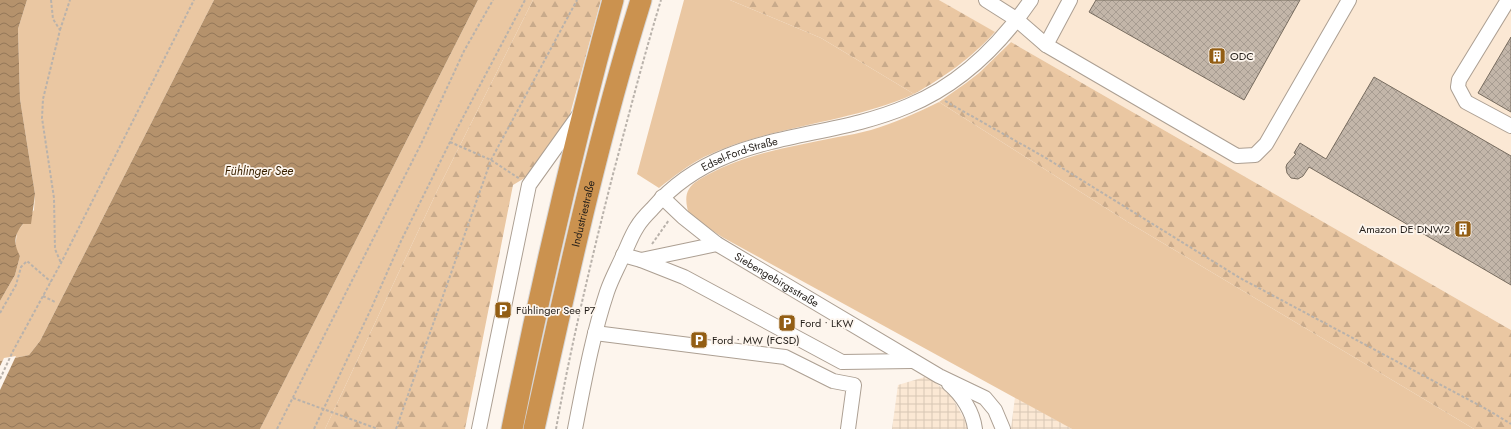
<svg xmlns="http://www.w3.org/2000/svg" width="1511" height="429" font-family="Jost,sans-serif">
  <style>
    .built { fill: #fbe8d4 }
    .industrial { fill: url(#industrial-grid) }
    .green { fill: #eac7a2 }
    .forest { fill: url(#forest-firs) }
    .water { fill: url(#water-waves) }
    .pier { fill: #fdf5ed }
    .building { fill: url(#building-cross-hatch); stroke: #776c5f }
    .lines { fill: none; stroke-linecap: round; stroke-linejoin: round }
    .minor-casing { stroke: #ac9f92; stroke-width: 16 }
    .highway-casing { stroke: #d7d6d6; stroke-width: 23 }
    .path { stroke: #b9b2ab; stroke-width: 2; stroke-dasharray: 3 2; stroke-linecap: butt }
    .minor { stroke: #fff; stroke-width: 14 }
    .highway { stroke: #cb924f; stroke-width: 21 }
    .labels { text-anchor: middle; stroke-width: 3.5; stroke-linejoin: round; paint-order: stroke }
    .poi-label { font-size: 11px; fill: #231e19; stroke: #fdf5ed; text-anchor: start }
    .street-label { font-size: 11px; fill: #231e19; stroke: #fdf5ed }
    .water-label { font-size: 12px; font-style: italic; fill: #3b2303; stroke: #fdf5ed }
  </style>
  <defs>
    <pattern id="industrial-grid" width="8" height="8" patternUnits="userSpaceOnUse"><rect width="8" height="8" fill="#fbe8d4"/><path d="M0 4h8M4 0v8" fill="none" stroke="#d7c7b5"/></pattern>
    <pattern id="forest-firs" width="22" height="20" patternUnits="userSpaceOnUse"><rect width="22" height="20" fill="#eac7a2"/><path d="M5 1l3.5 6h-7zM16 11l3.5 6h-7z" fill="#c8aa8b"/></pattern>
    <pattern id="water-waves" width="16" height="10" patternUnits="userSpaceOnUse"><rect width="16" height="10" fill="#b5926c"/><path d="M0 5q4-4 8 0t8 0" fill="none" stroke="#937758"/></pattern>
    <pattern id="building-cross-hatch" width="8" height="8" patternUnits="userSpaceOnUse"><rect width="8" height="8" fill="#c3b6a9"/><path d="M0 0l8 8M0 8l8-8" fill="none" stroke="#a79c91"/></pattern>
  </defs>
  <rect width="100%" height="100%" fill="#fdf5ed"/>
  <!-- built -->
  <path class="built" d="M939,0H1511V330L1011,42Z"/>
  <!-- industrial -->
  <path class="industrial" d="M928,376L952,397L968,426L967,429H892L898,385Z
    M1015,397L1072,429H1011Z"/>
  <!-- green -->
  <path class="green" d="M27,0H214L40,341L29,355L0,361V301L15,275L20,256L15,248L17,232L34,210L35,194L20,99L18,29Z
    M478,0H533L438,189L325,429H260Z
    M684,0H730L821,38L914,94C847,124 771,125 704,157C688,165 673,177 659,188L637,174Z
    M939,102L1131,224L1474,429H1072L722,237L689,215C687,207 684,197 689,189C693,182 702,178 709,174C748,153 794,146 838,137C849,135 860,133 871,130C894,123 917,113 939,102Z"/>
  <!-- forest -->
  <path class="forest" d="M533,0H601L569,118L528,176L513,185L465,429H325L438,189Z
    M730,0H939L995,32C970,59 946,76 914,94L821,38Z
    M1011,42L1511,330V429H1474L1131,224L939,102L966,83L979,73Z"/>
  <!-- water -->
  <path class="water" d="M0,0H27L18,29L20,99L35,194L31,224H23C14,235 13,243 20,256L15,275L0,301Z
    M214,0H478L260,429H0V361L29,355L40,341Z"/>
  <!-- pier -->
  <path class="pier" d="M16,356L0,390V366L4,358Z"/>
  <!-- building -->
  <path class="building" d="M1096,0H1300L1244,100L1089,12Z
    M1511,37V112L1478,93Z
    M1374,77L1511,156V285L1309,167L1303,176L1298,179L1291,178L1287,173L1286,167L1287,164L1296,154L1294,153L1300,143L1326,159Z"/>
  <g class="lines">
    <defs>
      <g id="minor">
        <path d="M986,0L1016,19L1046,45L1237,156L1255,155L1266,144L1349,0"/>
        <path d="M1508,0L1459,80L1458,87L1466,102L1511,126"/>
        <path d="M1046,45L1070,0"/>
        <path id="s1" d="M662,197L683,217L717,244L939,376L985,398L995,410L1003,429"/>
        <path d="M623,255L641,260L684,277L842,362L912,361"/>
        <path d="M641,260L717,244"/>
        <path d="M595,333L785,357L833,381L854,385L848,429"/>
        <path d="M949,384C962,395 973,412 975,429"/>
        <path d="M479,429L529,185L579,115"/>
        <path id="s2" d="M575,429C584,383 592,337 607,292C611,280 617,269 622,258C627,248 631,236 637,227C641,220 647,214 652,209C722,128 820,144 908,106C959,85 1000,45 1031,0"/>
      </g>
      <g id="highway">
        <path d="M512,429C541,285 574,142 613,0"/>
        <path id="s3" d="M534,429C566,285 597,141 641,0"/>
      </g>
    </defs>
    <!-- minor casing -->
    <use href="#minor" class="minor-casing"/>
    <!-- highway casing -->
    <use href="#highway" class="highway-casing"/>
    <!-- path -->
    <path class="path" d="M51,0L53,19L60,30L43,99L42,118L54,198L55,249L61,263
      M60,30L70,0
      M945,101L1046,158L1240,278L1488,410L1511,424
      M450,142L491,160L520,179
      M652,244L669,220
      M43,296L55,302
      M0,313L16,285L21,267L27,261L51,282
      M0,379L13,351L61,263L194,0
      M293,398L378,429
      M277,429L421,144L464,51L493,0
      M314,429L371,309L401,241L450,142L525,0
      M396,429L491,160L577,0
      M556,429C571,345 591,261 612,178C628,118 643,59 661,0"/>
    <!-- minor -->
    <use href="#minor" class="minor"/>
    <!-- highway -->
    <use href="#highway" class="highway"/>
  </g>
  <!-- icons -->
  <defs>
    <symbol id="building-square" viewBox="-11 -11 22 22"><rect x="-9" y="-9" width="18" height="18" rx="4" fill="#935e14" stroke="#fdf5ed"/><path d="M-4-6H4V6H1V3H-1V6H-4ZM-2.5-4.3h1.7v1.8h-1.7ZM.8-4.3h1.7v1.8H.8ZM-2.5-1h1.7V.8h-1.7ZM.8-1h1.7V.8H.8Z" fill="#fff"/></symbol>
    <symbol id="parking-square" viewBox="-11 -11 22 22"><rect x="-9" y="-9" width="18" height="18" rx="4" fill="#935e14" stroke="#fdf5ed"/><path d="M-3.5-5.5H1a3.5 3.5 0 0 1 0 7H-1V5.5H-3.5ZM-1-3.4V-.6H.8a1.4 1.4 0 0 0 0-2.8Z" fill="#fff"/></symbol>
  </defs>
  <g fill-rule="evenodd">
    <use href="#building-square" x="1207" y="46" width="20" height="20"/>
    <use href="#building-square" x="1453" y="219" width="20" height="20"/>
    <use href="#parking-square" x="493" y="300" width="20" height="20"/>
    <use href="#parking-square" x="777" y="313" width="20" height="20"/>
    <use href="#parking-square" x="689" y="330" width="20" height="20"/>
  </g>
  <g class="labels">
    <!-- poi labels -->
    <g class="poi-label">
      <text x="1230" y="60">ODC</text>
      <text x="1450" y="233" text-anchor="end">Amazon DE DNW2</text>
      <text x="516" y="314">Fühlinger See P7</text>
      <text x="800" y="327">Ford • LKW</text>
      <text x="712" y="344">Ford • MW (FCSD)</text>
    </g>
    <!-- street labels -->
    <g class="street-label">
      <text dy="4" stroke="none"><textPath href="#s2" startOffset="341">Edsel-Ford-Straße</textPath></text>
      <text dy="4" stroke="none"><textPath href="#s3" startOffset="221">Industriestraße</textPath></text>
      <text dy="4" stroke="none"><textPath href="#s1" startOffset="142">Siebengebirgsstraße</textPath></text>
    </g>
    <!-- water labels -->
    <g class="water-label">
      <text x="259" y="175">Fühlinger See</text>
    </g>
  </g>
</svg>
